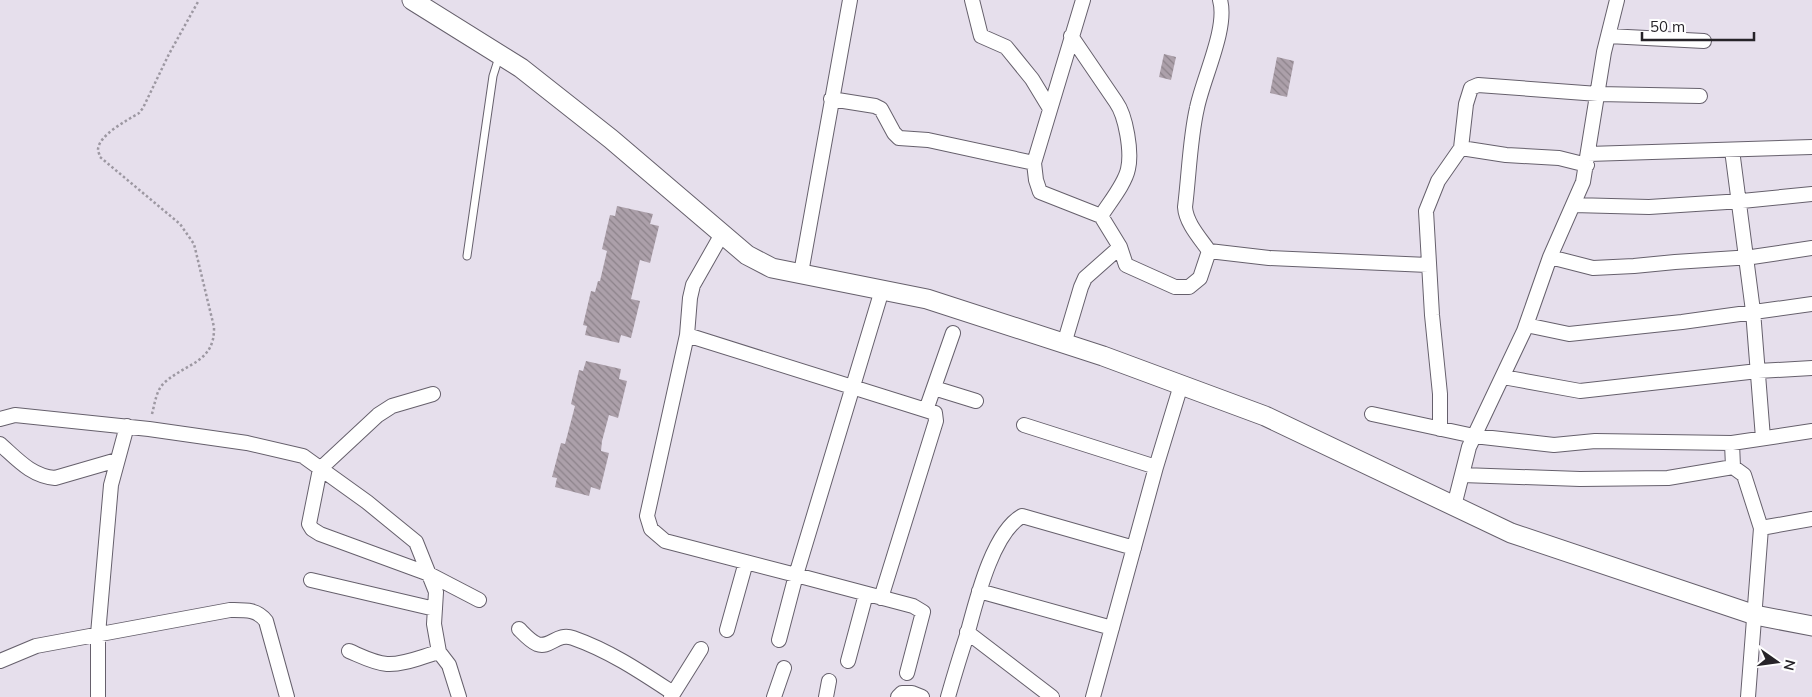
<svg xmlns="http://www.w3.org/2000/svg" width="1812" height="697" font-family="Mulish,sans-serif">
  <style>
    .building { fill: url(#building-back-hatch) }
    .lines { fill: none; stroke-linecap: round; stroke-linejoin: round }
    .lane-casing { stroke: #66606c; stroke-width: 9 }
    .street-casing { stroke: #66606c; stroke-width: 16 }
    .secondary-casing { stroke: #66606c; stroke-width: 21 }
    .path { stroke: #9d98a2; stroke-width: 2.5; stroke-dasharray: 2.5 2.5; stroke-linecap: butt }
    .lane { stroke: #fff; stroke-width: 7 }
    .street { stroke: #fff; stroke-width: 14 }
    .secondary { stroke: #fff; stroke-width: 19 }
  </style>
  <defs>
    <pattern id="building-back-hatch" width="6" height="6" patternUnits="userSpaceOnUse" patternTransform="scale(1.25)"><rect width="6" height="6" fill="#aca0aa"/><path d="M-1 5l2 2M0 0l6 6M5-1l2 2" fill="none" stroke="#8c828a"/></pattern>
  </defs>
  <rect width="100%" height="100%" fill="#e6dfec"/>
  <!-- building -->
  <path class="building" d="M1164,54L1176,57L1171,80L1159,77Z
    M1277,57L1294,61L1287,97L1270,93Z
    M617,206L653,214L650,224L659,226L650,263L640,260L631,299L640,301L631,338L621,335L619,343L585,335L587,326L583,325L591,291L595,292L598,281H600L607,251L602,249L610,215L615,216Z
    M586,361L621,369L619,379L627,381L618,418L609,415L602,441L601,451L609,453L600,490L591,487L589,496L555,487L557,478L552,477L561,443L565,444L575,406L571,404L579,370L583,371Z"/>
  <g class="lines">
    <defs>
      <path id="lane" d="M467,256L493,76L499,57"/>
      <path id="street" d="M972,0L981,36L1006,47L1032,79L1049,107
        M1083,0L1034,163L1036,180L1040,192L1101,216L1120,247L1126,265L1175,287H1189L1200,278L1209,251L1269,258L1428,265
        M1071,36L1116,102C1126,116 1132,152 1128,169C1125,184 1109,203 1101,216
        M1608,36L1704,41
        M831,99L875,106L881,109L894,133L899,138L928,140L1034,163
        M1461,148L1506,155L1559,158L1587,165
        M1732,150L1753,311L1763,438
        M1588,154L1812,147
        M1573,205L1649,207L1742,201L1812,194
        M1209,251C1200,238 1186,223 1185,207C1189,175 1190,138 1197,108C1203,78 1228,28 1220,0
        M1550,257L1593,268L1634,266L1675,262L1752,257L1812,248
        M801,273L850,0
        M882,290L796,575L913,606L923,612L907,673
        M1526,325L1569,334L1682,322L1812,304
        M687,335L690,298L693,285L722,234
        M1064,344L1081,287L1085,278L1120,247
        M1503,377L1580,391L1758,371L1812,368
        M934,388L976,401
        M433,394L392,406L378,415L320,469L309,524L312,529L320,534L429,574L479,600
        M926,410L953,333
        M1372,414L1474,436L1554,445L1595,441L1732,443L1812,431
        M0,419L15,415L149,429L247,443L303,456L367,502L416,542L436,592L434,624L439,652L449,665L459,697
        M1024,425L1156,467
        M1440,429V394L1432,315L1426,211L1438,181L1461,148L1466,104L1471,88L1478,85L1598,94L1700,96
        M0,444C17,459 31,476 55,478L117,460
        M1733,467L1744,475L1761,528
        M1462,475L1580,479L1668,478L1733,467L1732,443
        M1454,506L1469,447L1524,331L1550,257L1583,182L1604,52L1617,0
        M311,580L435,609
        M979,591L1112,628
        M519,629C524,634 530,641 537,644C550,649 557,632 573,638C610,651 641,672 673,693
        M727,630L746,562
        M967,632L1052,697
        M779,640L796,575L665,541L651,529L647,516L687,335L935,413L936,421L881,598
        M349,651C361,656 374,663 387,664C404,665 423,656 439,652
        M0,661L36,646L230,610C245,610 257,609 266,621L287,697
        M848,661L866,594
        M98,697V634L111,485L127,426
        M671,697L701,649
        M774,697L784,668
        M826,697L829,681
        M898,697L902,693H912L922,697
        M948,697C954,676 960,656 967,635C976,602 992,533 1022,516L1134,548
        M1093,697L1156,467L1181,385
        M1748,697L1761,528L1812,519"/>
      <path id="secondary" d="M412,0L521,68L611,139L747,255L772,268L927,299L1103,356L1265,416L1511,533L1755,615L1812,626"/>
    </defs>
    <!-- lane casing -->
    <use href="#lane" class="lane-casing"/>
    <!-- street casing -->
    <use href="#street" class="street-casing"/>
    <!-- secondary casing -->
    <use href="#secondary" class="secondary-casing"/>
    <!-- path -->
    <path class="path" d="M152,414C155,403 156,390 165,382C187,363 215,362 214,327L194,244L180,224L100,157C100,155 98,152 98,150C98,135 128,120 139,113L143,108L169,54L199,0"/>
    <!-- lane -->
    <use href="#lane" class="lane"/>
    <!-- street -->
    <use href="#street" class="street"/>
    <!-- secondary -->
    <use href="#secondary" class="secondary"/>
  </g>
  <!-- north arrow -->
  <g transform="translate(1777 662) rotate(104)" stroke="#ffffff" stroke-width="4" paint-order="stroke">
  <path d="M0-4L9 19L0 12L-9 19Z" fill="#262328"/>
  <text y="-8" font-size="14" font-weight="bold" text-anchor="middle" fill="#262328">N</text>
  </g>
  <!-- scale -->
  <path d="M1642 32v8h112v-8" fill="none" stroke="#262328" stroke-width="2.5"/>
  <text x="1650" y="32" font-size="15" fill="#262328" stroke="#ffffff" stroke-width="4" paint-order="stroke">50 m</text>
</svg>
